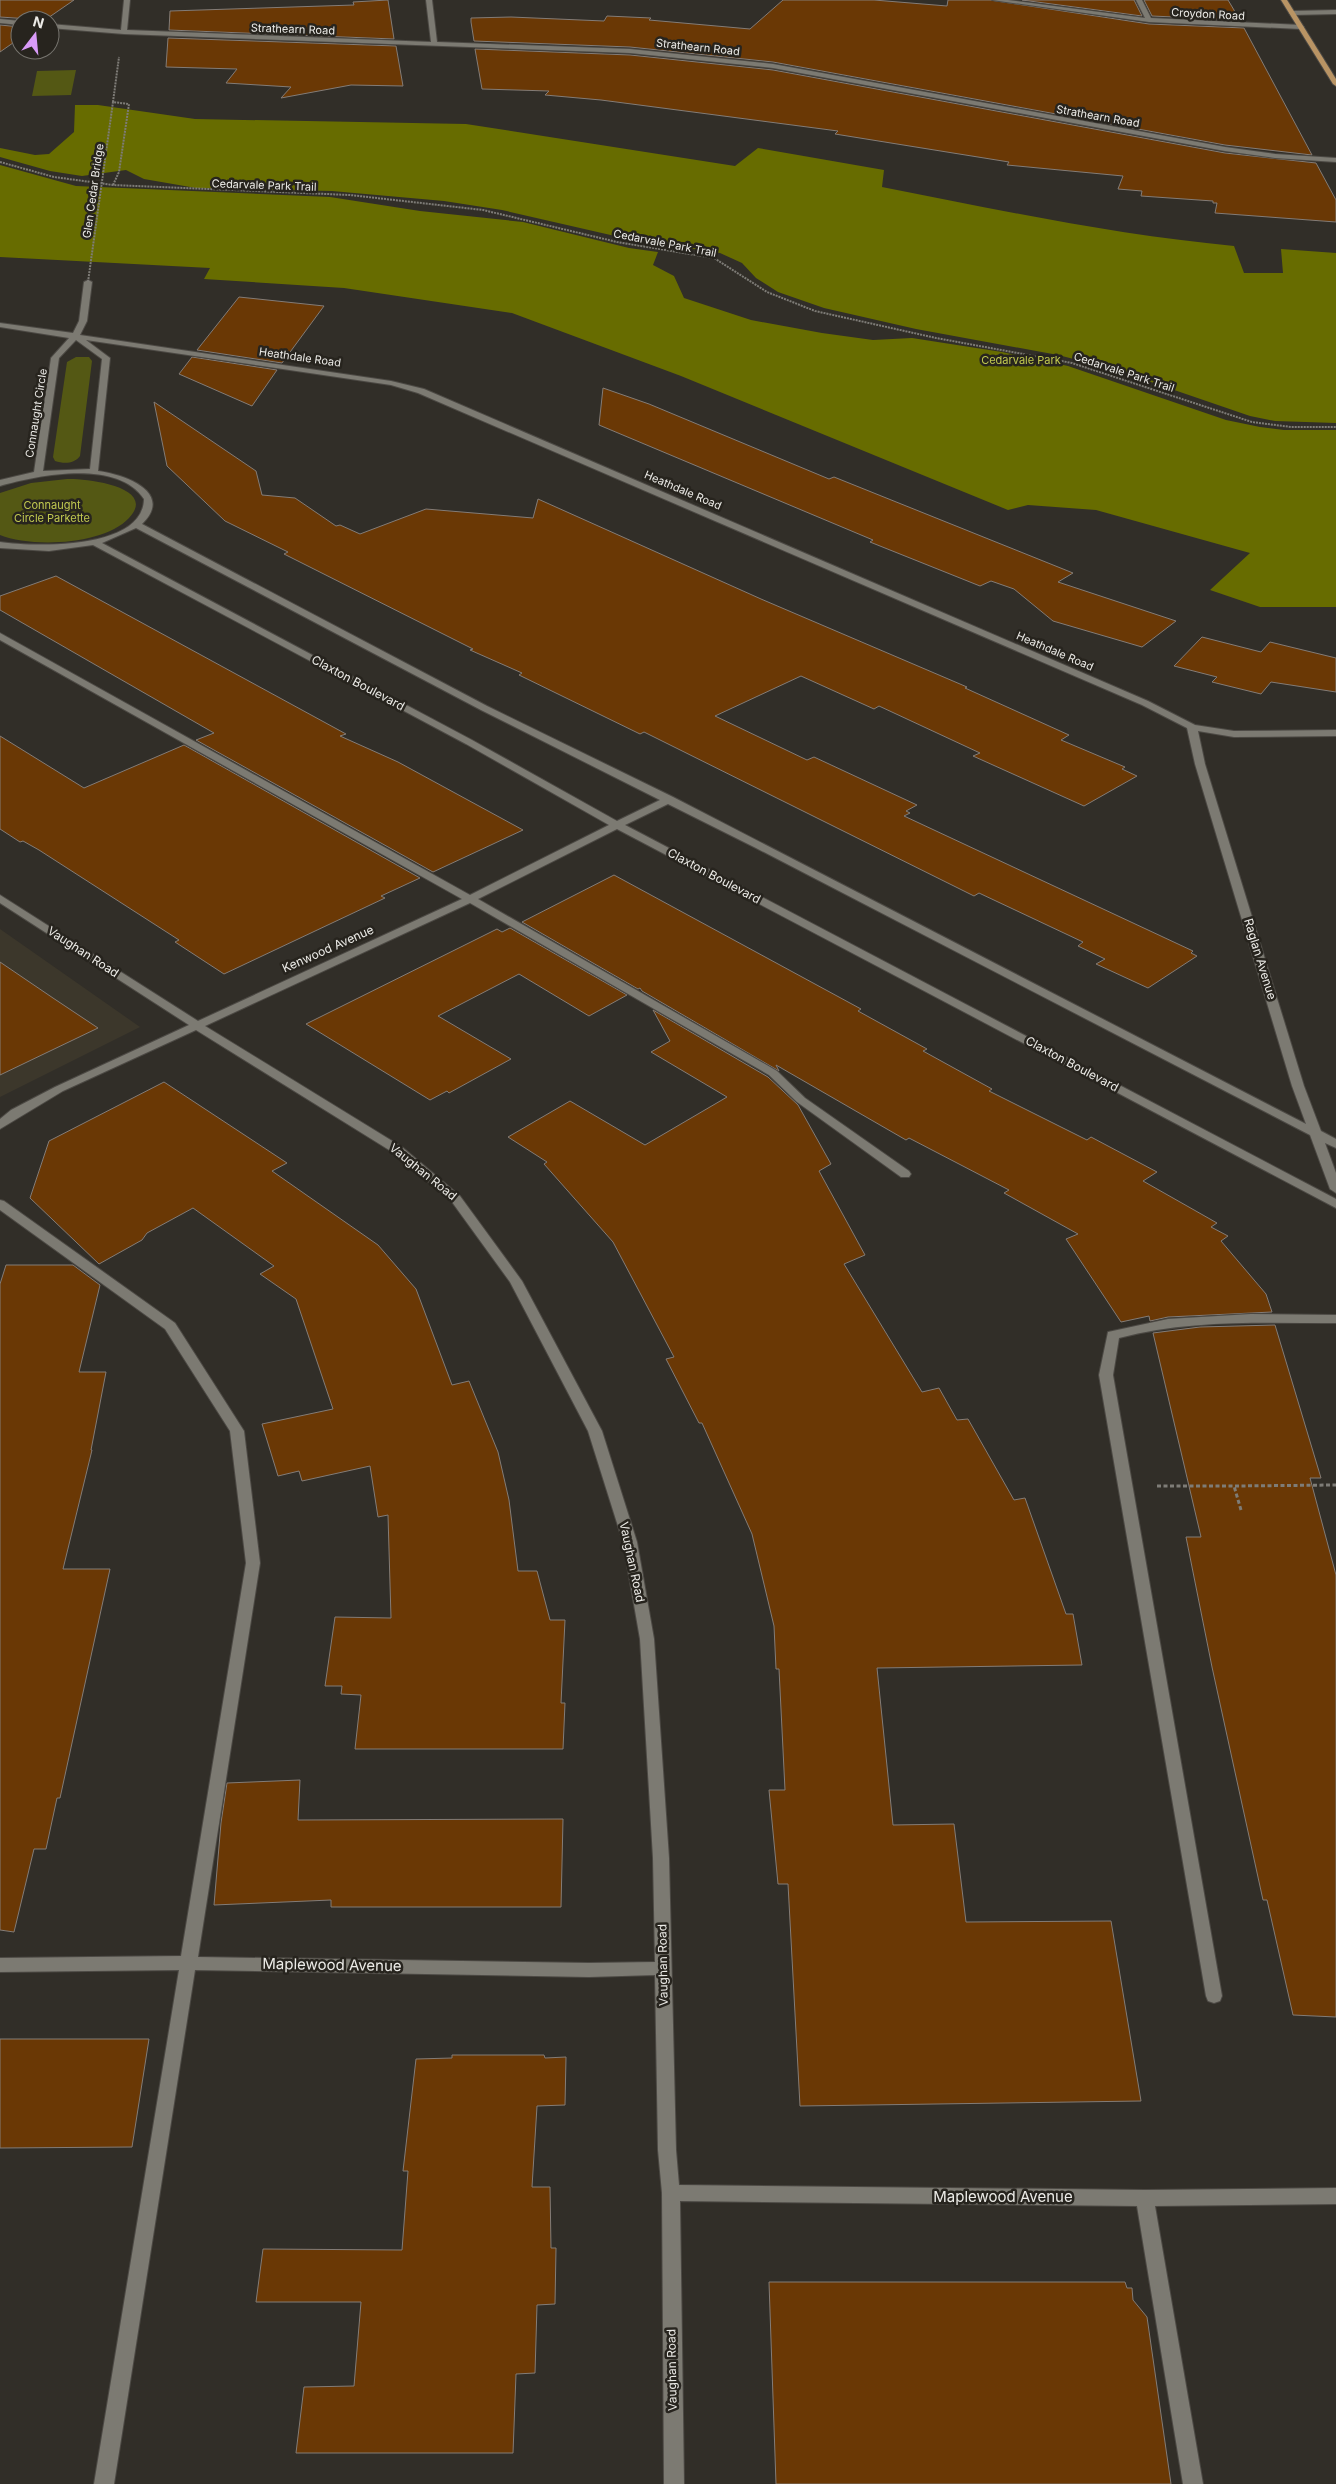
<svg xmlns="http://www.w3.org/2000/svg" width="1336" height="2484" font-family="Inter,sans-serif">
  <style>
    .built { fill: #3c372b }
    .green { fill: #545814 }
    .forest { fill: #676c00 }
    .building { fill: #6a3805; stroke: #837c77 }
    .lines { fill: none; stroke-linecap: round; stroke-linejoin: round }
    .minor-casing { stroke: #4c4944; stroke-width: 2 }
    .major-casing { stroke: #4c4944; stroke-width: 2 }
    .path-far1 { stroke: #7e7c77; stroke-width: 2; stroke-dasharray: 2 1; stroke-linecap: butt }
    .path { stroke: #7e7c77; stroke-width: 3; stroke-dasharray: 4 2.5; stroke-linecap: butt }
    .minor { fill: #7c7a72; fill-rule: evenodd }
    .major { fill: #b99464; fill-rule: evenodd }
    .path-bridge { stroke: #7e7c77; stroke-width: 2; stroke-dasharray: 2 1; stroke-linecap: butt }
    .labels { text-anchor: middle; stroke-width: 5; stroke-linejoin: round; paint-order: stroke }
    .far-street-label { font-size: 11px; fill: #ecebe7; stroke: #27241e }
    .far-park-label { font-size: 11px; fill: #c1c950; stroke: #27241e }
    .street-label { font-size: 12px; fill: #ecebe7; stroke: #27241e }
    .near-street-label { font-size: 15px; fill: #ecebe7; stroke: #27241e }
  </style>
  <rect width="100%" height="100%" fill="#312e28"/>
  <!-- built -->
  <path class="built" d="M0,929L140,1027L0,1097Z"/>
  <!-- green -->
  <path class="green" d="M76,70L71,95L32,96L37,71Z
    M76,357H89L92,361L80,456C74,464 64,464 55,461L53,457L67,362Z
    M67,479C83,478 159,486 129,518C104,545 32,548 0,535V493L31,483Z"/>
  <!-- forest -->
  <path class="forest" d="M75,105H98L195,119L466,124L735,166L758,148L884,170L882,187C999,210 1115,235 1234,246L1244,273H1283L1281,249L1336,253V423L1275,421L1250,416L1113,369L1058,355L916,329L824,308L778,292L756,278L742,263L720,253L628,239L502,210L444,201L332,191L196,188L144,179L126,170L82,176L50,171L0,157V148L35,155L49,154L74,132Z
    M0,165L76,186L330,197L420,211L523,222L629,248L658,252L653,265L674,276L684,298L751,320L822,333L873,340L912,338L1002,352L1068,366L1226,420L1260,427L1284,430H1336V607H1260L1210,590L1250,553L1096,510L1028,505L1008,510L681,376L512,313L344,288L204,279L210,268L0,257Z"/>
  <!-- building -->
  <path class="building" d="M0,0H74L45,20L0,17Z
    M388,0L394,39L169,30L170,11L354,5L353,2Z
    M783,0H874L947,6L948,0H990L1149,24L1244,28L1312,155L1225,145L773,62L630,47L474,41L471,22V18L511,17L604,21L607,16L651,18L649,20L750,29Z
    M1022,0H1134L1142,16Z
    M1144,0H1228L1240,20L1152,16Z
    M0,25L20,27V38L0,52Z
    M168,38L396,46L403,86L351,85L281,98L291,87L226,83L237,69L166,67Z
    M475,49L630,55L773,70L1225,153L1316,163L1336,200V222L1215,213L1217,203H1213V201L1141,196L1142,191L1118,189L1123,176L1007,165L1009,162L835,134L838,131L601,100L545,95L549,91L482,89Z
    M239,297L324,306L282,363L197,350Z
    M192,357L277,370L252,406L179,374Z
    M603,388L649,404L829,479L834,477L1073,573L1058,582L1176,621L1142,647L1053,621L1014,589L991,581L980,586L870,542L873,540L599,425Z
    M154,402L256,471L262,495L295,498L336,526L340,525L360,534L426,509L533,518L538,499L761,599L967,687L965,688L1069,735L1061,740L1125,767L1122,769L1137,776L1084,806L973,756L980,753L879,706L874,709L801,676L715,716L807,760L814,757L917,805L906,811L910,813L904,816L1193,951L1191,953L1197,956L1148,988L1096,964L1105,959L1078,946L1083,942L979,893L974,896L644,732L640,734L519,675L522,673L470,650L473,649L284,554L288,552L225,521L167,466Z
    M56,576L346,734L340,736L398,762L523,830L433,872L196,740L214,733L0,610V596Z
    M1202,637L1261,652L1270,642L1336,658V692L1271,682L1261,694L1212,682L1217,677L1174,666Z
    M0,736L84,788L184,745L420,878L381,896L385,898L224,974L175,942L179,940L39,850L23,841L20,842L0,829Z
    M614,875L861,1009L858,1011L927,1049L923,1051L992,1089L989,1091L1087,1140L1091,1137L1157,1172L1143,1181L1217,1223L1211,1227L1228,1236L1221,1241L1266,1294L1272,1312L1168,1317L1150,1321L1149,1316L1121,1322L1066,1239L1078,1234L1004,1193L1009,1190L909,1138L906,1140L776,1065L779,1071L642,991L640,988L638,989L522,922Z
    M510,928L627,995L589,1016L519,974L438,1016L511,1059L449,1093L447,1091L430,1100L306,1024L497,929L502,932Z
    M0,962L53,998L98,1028L0,1075Z
    M653,1010L768,1077L798,1105L831,1164L819,1171L865,1255L844,1264L922,1392L939,1388L957,1420L968,1419L1014,1500L1025,1498L1066,1614H1073L1082,1665L877,1668L893,1825L954,1824L966,1922L1111,1921L1141,2101L800,2106L788,1884H778L769,1790H785L779,1669H776L774,1626L752,1534L702,1423H699L666,1359L674,1357L613,1242L544,1164L547,1162L508,1137L570,1101L645,1145L727,1097L651,1052L670,1041Z
    M164,1082L287,1163L272,1171L378,1245L416,1289L452,1385L469,1381L498,1452L509,1500L518,1571H537L550,1620H565L561,1703H565L563,1749H355L361,1695L341,1694L342,1686H325L335,1617L391,1618L388,1515L378,1517L370,1466L302,1481L299,1471L278,1476L262,1424L333,1409L296,1299L260,1274L274,1266L193,1208L147,1233L142,1240L99,1264L30,1198L49,1141Z
    M6,1265H73L100,1285L79,1372H106L91,1450H92L63,1569H110L60,1798H57L46,1849H34L14,1932L0,1930V1284Z
    M1275,1325L1321,1478H1310L1336,1575V2017L1293,2015L1267,1900H1263L1212,1667L1186,1537H1201L1153,1333L1200,1327Z
    M300,1780L298,1820L563,1819L561,1907H331V1900L214,1905L221,1823L227,1783Z
    M0,2039H149L132,2147L0,2148Z
    M452,2055H544L545,2058L566,2057L565,2105L537,2106L532,2187H550L551,2248H556L555,2304L537,2305L535,2373L516,2374L513,2453H296L304,2387L354,2386L361,2302H256L263,2249L402,2250L408,2171H403L416,2059L452,2058Z
    M769,2282H1125L1127,2288H1132L1133,2300L1147,2317L1171,2484H776Z"/>
  <g class="lines">
    <defs>
      <path id="minor" d="M124,0H130L127,30L431,42L426,0H432L437,42L630,49L773,64L1225,147L1275,154L1336,158V162L1275,158L1225,151L773,68L630,53L124,34L50,28V24L121,30Z
        M992,0H1008L1145,18L1136,0H1142L1151,18L1301,25L1304,27L1301,29L1149,22Z
        M1336,10V14L1292,15L1289,13L1292,11Z
        M0,19L20,21V25L0,23Z
        M88,280L92,282L87,321L80,335L391,381L424,389L1148,701L1195,725L1234,731L1336,730V736L1234,737L1198,731L1205,764L1304,1086L1321,1131L1336,1139V1148L1325,1143L1336,1173V1193L1330,1189L1310,1135L756,848L668,804L625,825L1336,1199V1208L617,829L478,899L777,1071L805,1098L909,1171L911,1174L909,1177H901L797,1102L769,1075L470,903L205,1026L402,1147L460,1196L522,1281L602,1431L637,1542L654,1639L669,1858L676,2150L679,2185L1145,2190L1336,2188V2204L1155,2206L1203,2484H1183L1137,2206L680,2201L684,2484H664L662,2193L658,2150L655,1975L589,1977L195,1970L114,2484H94L179,1970L0,1972V1958L181,1956L246,1563L230,1431L165,1329L0,1210V1200L4,1201L175,1323L244,1431L260,1563L198,1957L589,1963L655,1962L653,1858L640,1639L623,1542L588,1431L510,1282L452,1202L394,1153L196,1030L63,1091L0,1129V1119L11,1110L55,1087L189,1025L0,903V895L198,1021L462,899L0,640V633L470,895L609,825L466,744L93,545L49,551L0,548V542C35,547 143,550 144,499C117,459 39,475 0,486V480L34,472L51,358L69,338L0,327V323L73,333L79,321L84,282ZM76,340L102,359L90,469L43,471L59,358ZM86,340L391,385L418,393L1142,705L1187,728L1195,764L1292,1086L1306,1124L673,797L487,706L142,524C175,492 123,474 98,471L110,358ZM136,528L481,710L660,800L617,821L472,740L102,543Z
        M1251,1314L1336,1315V1323C1263,1323 1190,1319 1119,1338L1113,1375L1222,1996L1220,2001L1214,2003L1208,2001L1206,1996L1099,1375L1108,1332L1168,1319Z"/>
      <path id="major" d="M1281,0H1287L1336,79V86L1333,84Z"/>
    </defs>
    <!-- minor casing -->
    <use href="#minor" class="minor-casing"/>
    <!-- major casing -->
    <use href="#major" class="major-casing"/>
    <!-- path-far1 -->
    <path class="path-far1" d="M0,162L54,177L113,185L350,195L483,210L617,242L714,258L767,292L815,311L936,338L1072,363L1252,422L1291,427H1336
      M113,185L119,172L129,104L113,102L119,57"/>
    <!-- path -->
    <path class="path" d="M1157,1486H1234
      M1241,1510L1234,1486L1336,1485"/>
    <!-- minor -->
    <use href="#minor" class="minor"/>
    <!-- major -->
    <use href="#major" class="major"/>
    <!-- path-bridge -->
    <path class="path-bridge" d="M88,282L113,102"/>
  </g>
  <g class="labels">
    <!-- far-street labels -->
    <g class="far-street-label">
      <text transform="translate(1208 14) rotate(3)" y="4">Croydon Road</text>
      <text transform="translate(293 29) rotate(2)" y="4">Strathearn Road</text>
      <text transform="translate(698 47) rotate(6)" y="4">Strathearn Road</text>
      <text transform="translate(1098 116) rotate(10)" y="4">Strathearn Road</text>
      <text transform="translate(264 185) rotate(2)" y="4">Cedarvale Park Trail</text>
      <text transform="translate(93 191) rotate(-82)" y="4">Glen Cedar Bridge</text>
      <text transform="translate(665 243) rotate(11)" y="4">Cedarvale Park Trail</text>
      <text transform="translate(300 357) rotate(8)" y="4">Heathdale Road</text>
      <text transform="translate(1124 372) rotate(18)" y="4">Cedarvale Park Trail</text>
      <text transform="translate(36 413) rotate(-81)" y="4">Connaught Circle</text>
      <text transform="translate(683 490) rotate(23)" y="4">Heathdale Road</text>
      <text transform="translate(1055 651) rotate(23)" y="4">Heathdale Road</text>
    </g>
    <!-- far-park labels -->
    <g class="far-park-label">
      <text x="1021" y="364">Cedarvale Park</text>
      <text x="52" y="509">Connaught<tspan x="52" dy="13">Circle Parkette</tspan></text>
    </g>
    <!-- street labels -->
    <g class="street-label">
      <text transform="translate(358 683) rotate(28)" y="4">Claxton Boulevard</text>
      <text transform="translate(714 876) rotate(28)" y="4">Claxton Boulevard</text>
      <text transform="translate(328 949) rotate(-24)" y="4">Kenwood Avenue</text>
      <text transform="translate(83 952) rotate(33)" y="4">Vaughan Road</text>
      <text transform="translate(1260 959) rotate(73)" y="4">Raglan Avenue</text>
      <text transform="translate(1072 1064) rotate(28)" y="4">Claxton Boulevard</text>
      <text transform="translate(423 1172) rotate(39)" y="4">Vaughan Road</text>
      <text transform="translate(632 1562) rotate(78)" y="4">Vaughan Road</text>
      <text transform="translate(663 1965) rotate(-91)" y="4">Vaughan Road</text>
      <text transform="translate(672 2370) rotate(-91)" y="4">Vaughan Road</text>
    </g>
    <!-- near-street labels -->
    <g class="near-street-label">
      <text transform="translate(332 1965) rotate(1)" y="5">Maplewood Avenue</text>
      <text x="1003" y="2202">Maplewood Avenue</text>
    </g>
  </g>
  <!-- north arrow -->
  <g transform="translate(35 35) rotate(16)"><circle r="24" fill="#27241e" stroke="#76746e"/>
  <path d="M0-4L9 19L0 12L-9 19Z" fill="#d89af8"/>
  <text y="-8" font-size="14" font-weight="bold" text-anchor="middle" fill="#ecebe7">N</text>
  </g>
</svg>
